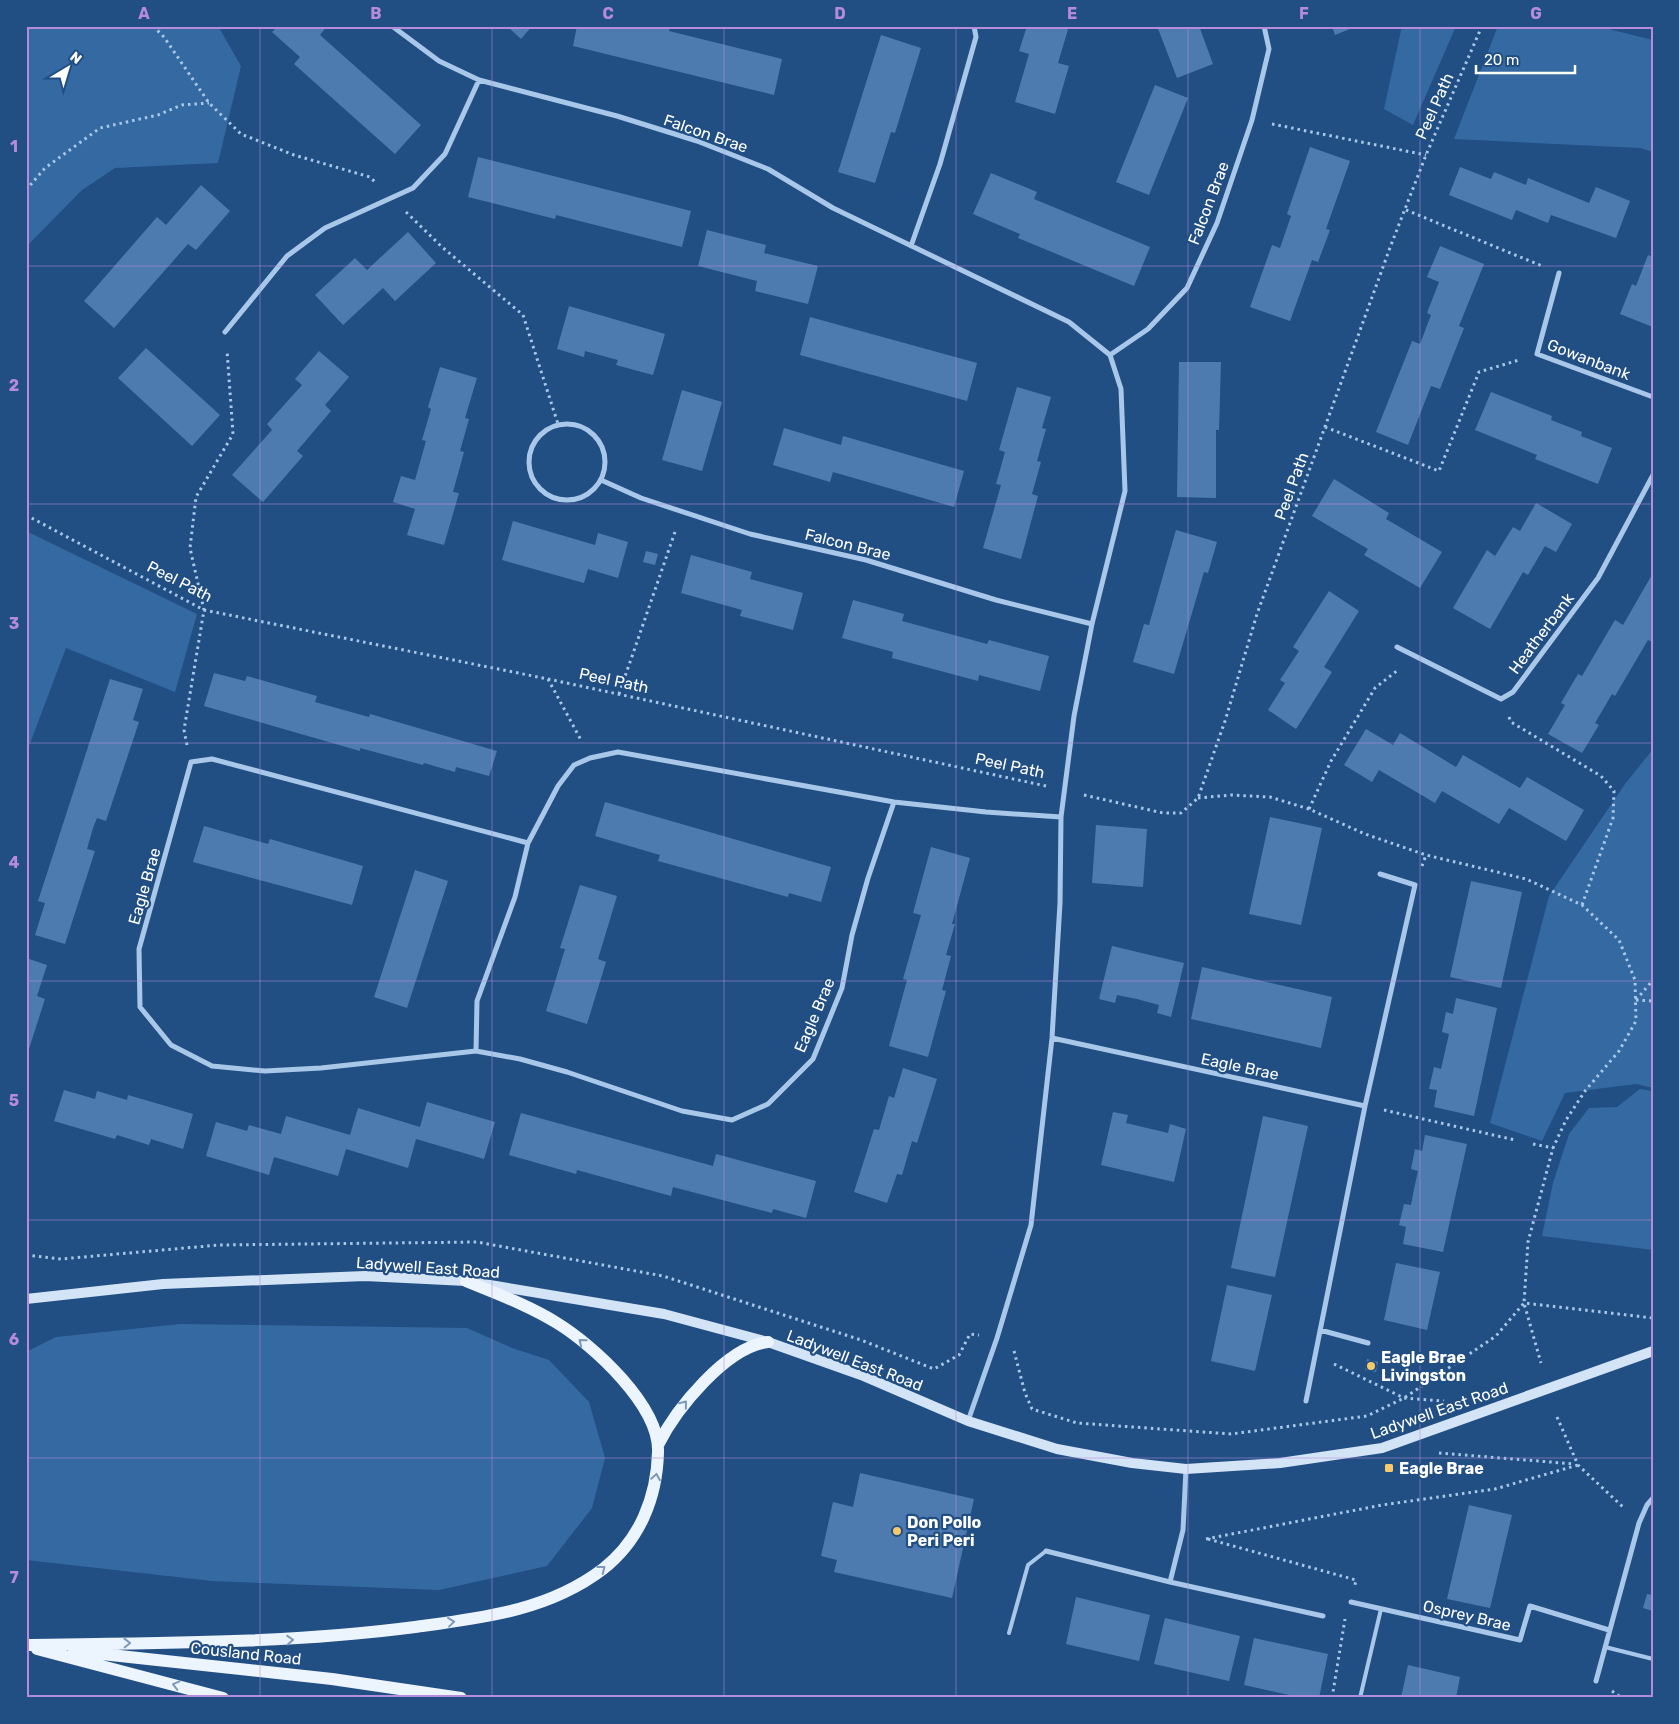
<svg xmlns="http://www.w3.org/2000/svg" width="1679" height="1724" font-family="Rubik,sans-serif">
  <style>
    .green { fill: #3569a1 }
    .building { fill: #4e7baf }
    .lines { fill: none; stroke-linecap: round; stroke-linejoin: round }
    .path { stroke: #a9c8e9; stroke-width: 3; stroke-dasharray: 2.5 4; stroke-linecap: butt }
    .lane { stroke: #a9c8e9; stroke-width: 4 }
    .street { stroke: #a9c8e9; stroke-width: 5 }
    .secondary { stroke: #d4e4f7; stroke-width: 10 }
    .primary { stroke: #ecf4fe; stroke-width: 12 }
    .oneway { stroke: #7c99bb }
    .grid { fill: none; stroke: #b68bdc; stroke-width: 1; stroke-opacity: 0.55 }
    .poi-dot { fill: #f6ca6a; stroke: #214f84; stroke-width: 2 }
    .labels { text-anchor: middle; stroke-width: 4.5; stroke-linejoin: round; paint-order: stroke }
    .street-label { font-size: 16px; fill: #fff; stroke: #214f84 }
    .poi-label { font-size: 16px; font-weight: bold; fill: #fff; stroke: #214f84; text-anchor: start }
    .neatline { fill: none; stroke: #b68bdc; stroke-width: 2 }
    .grid-label { font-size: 16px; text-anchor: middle; font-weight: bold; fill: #b68bdc }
  </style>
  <rect width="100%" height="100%" fill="#214f84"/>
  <!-- green -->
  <path class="green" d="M26,26H218L241,66L218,163L115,168L82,190L26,247Z
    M1402,26H1456L1413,125L1384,109Z
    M1498,26H1596L1653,40V152L1640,148L1454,139Z
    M26,531L197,614L175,692L66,648L26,754Z
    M1653,749V1088L1636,1084L1565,1093L1542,1141L1490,1123L1549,896L1625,784Z
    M1640,1089L1653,1091V1250L1542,1236L1553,1183L1569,1134L1589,1108L1617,1107Z
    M180,1324L467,1328L512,1348L549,1360L589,1402L605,1458L592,1508L547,1566L439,1590L212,1581L26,1560V1352L56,1337Z"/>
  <!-- building -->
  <path class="building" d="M278,26H327L320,35L421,125L395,154L294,64L300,57L272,32Z
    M507,26H532L521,39Z
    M577,26H667L670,27L669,31L782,59L774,95L573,46Z
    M1027,26H1069L1058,63L1069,66L1055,114L1015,102L1029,54L1019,51Z
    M1157,26H1199L1213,64L1177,78Z
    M1332,26H1357L1335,35Z
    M881,35L921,48L895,133L891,132L875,183L838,172Z
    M1155,85L1188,98L1149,195L1116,182Z
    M1310,147L1350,161L1326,229L1330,230L1318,262L1312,260L1290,321L1250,307L1272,245L1280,248L1291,216L1287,214Z
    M478,157L691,211L682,247L556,215L555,219L468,197Z
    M1460,167L1491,179L1494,172L1526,185L1528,178L1589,203L1596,187L1630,201L1616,238L1551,215L1548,223L1516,210L1512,220L1449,195Z
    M991,173L1037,192L1034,199L1150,247L1134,286L1018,238L1020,234L973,214Z
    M201,185L230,211L196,250L188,244L114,328L84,301L157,217L166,225Z
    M707,230L766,245L764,253L818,266L808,304L755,291L757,281L698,266Z
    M408,232L436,263L395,301L383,288L343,325L315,295L355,258L367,270Z
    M1440,246L1484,264L1459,326L1464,328L1440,389L1431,386L1408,445L1376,432L1412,341L1420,344L1431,315L1427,313L1439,282L1427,277Z
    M1648,255L1653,257V327L1620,314L1632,284L1636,286Z
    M569,306L665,334L653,375L616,365L618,360L603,356L585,351L584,357L557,349Z
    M810,317L977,363L967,401L800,355Z
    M146,348L220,415L192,446L118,378Z
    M319,351L349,377L325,405L331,411L297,451L303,456L263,502L232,475L272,430L267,424L302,385L295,379Z
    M1179,362H1221L1219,430H1216V498L1177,497Z
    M440,367L477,378L465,418L469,419L460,451L464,452L453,492L459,493L444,545L407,535L415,509L393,502L401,476L415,480L426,441L422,440L431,409L428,407Z
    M1017,387L1051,397L1042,428L1046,429L1037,461L1041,462L1032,494L1038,496L1021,559L983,548L1001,485L996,484L1005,452L999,450Z
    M682,390L722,402L702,471L662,460Z
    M1491,392L1552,416L1551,420L1582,432L1581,436L1612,448L1598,484L1535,459L1537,455L1475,430Z
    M784,428L841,445L843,436L964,471L954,507L833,472L830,482L773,465Z
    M1334,479L1389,513L1386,519L1442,552L1420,588L1364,555L1368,549L1312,516Z
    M1536,503L1572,524L1556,552L1545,546L1528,575L1523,572L1490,629L1453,608L1487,550L1495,556L1513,527L1520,531Z
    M513,521L595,545L598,533L628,542L618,578L588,569L584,583L502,560Z
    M1176,530L1217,542L1208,573L1204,572L1174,674L1133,662L1144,624L1149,625Z
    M646,551L658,554L655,565L643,562Z
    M691,555L752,572L750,579L803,593L793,630L740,616L742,610L681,593Z
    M1653,573V642L1648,640L1615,696L1612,694L1595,723L1599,725L1582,753L1548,734L1565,705L1561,703L1578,674L1582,676L1615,620L1623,625Z
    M1329,591L1359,611L1324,667L1332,672L1296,729L1268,710L1285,683L1280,680L1299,651L1293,647Z
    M853,600L904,614L902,621L987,644L989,640L1049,656L1040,691L979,675L978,681L892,658L893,652L842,638Z
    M214,673L245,681L247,676L317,696L315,702L369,717L370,714L497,751L489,776L456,767L455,772L424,763L423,765L360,748V751L204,706Z
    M110,679L143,689L133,720L139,722L106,821L97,818L93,828L87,849L95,851L65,944L35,935L45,903L38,901Z
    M1366,729L1393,745L1400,733L1456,767L1463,755L1520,788L1527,777L1584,810L1566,841L1509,808L1499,824L1442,791L1435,803L1379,770L1372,782L1344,765Z
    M605,802L831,867L821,902L789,893L788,897L658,861L660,855L595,836Z
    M1270,817L1322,828L1301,925L1249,914Z
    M1096,825L1147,829L1143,887L1092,883Z
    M204,826L268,844L270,839L363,866L352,905L193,862Z
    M931,847L970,858L952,924H955L946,955L951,956L942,990L946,991L928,1057L889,1046L907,980L903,979L921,915L913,913Z
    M415,870L448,881L407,1008L374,997Z
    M1471,881L1522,892L1501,988L1450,977Z
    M580,885L617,896L598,959L606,962L587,1024L546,1011L565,949L560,948Z
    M1112,946L1184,963L1171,1017L1157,1013L1159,1005L1137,999L1117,995L1115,1003L1099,999Z
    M26,958L47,965L37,996L45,999L27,1055Z
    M1202,967L1332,997L1321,1048L1191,1019Z
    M1456,998L1497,1008L1474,1116L1434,1107L1437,1090L1429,1089L1434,1067L1441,1069L1449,1034L1442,1032L1446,1012L1453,1014Z
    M903,1068L937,1079L917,1143L912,1141L902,1175L897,1174L887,1203L854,1192L874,1129L879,1130L889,1096L894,1098Z
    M64,1090L95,1099L97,1091L127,1100L128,1095L193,1114L183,1149L151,1139L149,1145L117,1135L115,1139L54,1121Z
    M427,1102L495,1122L484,1159L416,1139L408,1168L346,1149L338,1176L274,1157L269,1175L206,1156L216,1122L247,1131L249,1125L281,1134L286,1116L350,1135L358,1108L420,1127Z
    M1113,1112L1128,1115L1126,1123L1168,1133L1170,1124L1186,1129L1174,1182L1101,1165Z
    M521,1113L713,1166L716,1154L816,1181L806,1218L773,1209L772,1213L673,1187L671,1196L577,1170L576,1174L509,1155Z
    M1263,1116L1308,1126L1275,1277L1231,1268Z
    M1425,1135L1467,1144L1443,1252L1403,1244L1406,1227L1399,1225L1404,1204L1411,1205L1414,1189L1418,1171L1411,1169L1415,1149L1422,1151Z
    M1396,1263L1440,1272L1427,1330L1384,1320Z
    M1227,1285L1272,1295L1255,1371L1211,1361Z
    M1367,1359L1378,1362L1376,1372L1365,1370Z
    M860,1473L974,1499L952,1598L834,1572L837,1560L821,1556L833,1502L853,1507Z
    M1469,1505L1512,1515L1490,1608L1447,1599Z
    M1647,1594L1653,1595V1611L1643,1608Z
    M1076,1597L1150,1615L1139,1661L1066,1644Z
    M1165,1618L1240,1636L1229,1681L1154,1664Z
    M1254,1638L1328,1654L1319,1698H1303L1244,1685Z
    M1408,1665L1460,1677L1456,1698H1401Z"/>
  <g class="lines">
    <!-- path -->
    <path class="path" d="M153,26L164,37L209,103L241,134L294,155L370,177L376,183
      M1650,26L1653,27
      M1272,124L1426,155
      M26,190L45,168L100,128L158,115L182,105L209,103
      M1406,210L1542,266
      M406,212L442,247L523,315L558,424
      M1325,427L1439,471L1479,372L1519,360
      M26,515L204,610L548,679L1046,786
      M548,679L582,742
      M619,694L676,529
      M1509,717L1511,722L1601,776L1614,791L1613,818L1582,905
      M187,745L184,730L204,610L190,548L196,497L233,434L227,350
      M1084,795L1163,813H1181L1198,798L1225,721L1257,614L1391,245L1426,155L1482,26
      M1198,798L1231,795L1270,797L1309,809L1365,834L1426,855L1526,879L1582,905L1619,940L1635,980L1636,1021L1619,1051L1585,1091L1566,1120L1553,1148L1528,1242L1524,1303L1541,1363
      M1309,809L1331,761L1375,688L1398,670
      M1422,866L1426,855
      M1636,1000L1653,980
      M1636,1000L1653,1001
      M1384,1110L1515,1140
      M1533,1144L1553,1148
      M26,1255L61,1259L219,1245L477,1242L663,1276L861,1340L934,1369L959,1355L970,1334L979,1335
      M1014,1351L1025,1393L1032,1409L1077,1423L1231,1434L1367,1416L1404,1398L1496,1336L1524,1303L1653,1318
      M1334,1364L1404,1398L1444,1401
      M1557,1417L1578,1465L1624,1508
      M1439,1453L1575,1464
      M1206,1539L1382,1505L1495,1489L1578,1465
      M1208,1539L1356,1580L1355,1585
      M1612,1691L1622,1698
      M1332,1698L1345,1619"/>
    <!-- lane -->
    <path class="lane" d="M1009,1633L1028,1565L1046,1551
      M1605,1647L1653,1659
      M1360,1698L1381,1609"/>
    <!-- street -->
    <path class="street" d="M392,26L439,61L479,80L617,116L697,141L768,169L833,208L1069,322L1110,355L1121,389L1125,491L1092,624L1074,716L1061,817L1060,903L1052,1038L1031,1225L997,1338L968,1421
      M911,246L940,164L976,37L974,26
      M1559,273L1537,354L1653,397
      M225,332L287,256L325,228L413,188L445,154L479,80
      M1110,355L1148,329L1187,288L1217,223L1252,120L1269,49L1264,26
      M529 462a38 38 0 1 1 76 0a38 38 0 1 1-76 0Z
      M601,480L641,498L750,534L866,560L996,600L1092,624
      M1397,647L1501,699L1513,692L1598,578L1653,475
      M528,843L212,759L191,762L139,949L140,1007L171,1045L212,1066L265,1071L321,1068L476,1051L477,1001L515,897L528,843L558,786L574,765L590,758L618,752L894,802L986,812L1061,817
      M1052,1038L1365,1106
      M476,1051L520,1059L567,1072L682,1111L732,1120L768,1104L813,1059L842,988L852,935L868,878L894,802
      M1320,1330L1368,1343
      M1306,1401L1365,1106L1415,885L1380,874
      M1186,1469L1183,1530L1170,1582L1323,1616
      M1046,1551L1170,1582
      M1351,1602L1520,1640L1530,1606L1609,1630
      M1596,1681L1639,1523L1647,1505L1653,1498"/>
    <!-- secondary -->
    <path class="secondary" d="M26,1299L163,1284L365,1276L466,1281L664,1314L768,1342L861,1375L968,1421L1057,1449L1132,1463L1186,1469L1280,1463L1382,1448L1653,1351"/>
    <!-- primary -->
    <path class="primary" d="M658,1445C676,1409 726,1347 768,1342
      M26,1645C156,1643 286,1644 415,1627C481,1618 548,1611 603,1569C640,1540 657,1497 658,1452C660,1406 593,1345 557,1323C528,1305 497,1294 466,1281
      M37,1649L223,1698
      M74,1651L332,1679L461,1698"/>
  </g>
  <!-- one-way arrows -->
  <defs><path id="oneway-chevron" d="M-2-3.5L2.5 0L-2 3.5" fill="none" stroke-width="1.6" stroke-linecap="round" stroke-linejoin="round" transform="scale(1.25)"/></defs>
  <g class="oneway">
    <use href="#oneway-chevron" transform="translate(582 1342) rotate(-141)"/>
    <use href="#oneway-chevron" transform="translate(684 1404) rotate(-51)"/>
    <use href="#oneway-chevron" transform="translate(656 1477) rotate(-81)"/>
    <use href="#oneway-chevron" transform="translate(602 1569) rotate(-38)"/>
    <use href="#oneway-chevron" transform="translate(451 1622) rotate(-7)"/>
    <use href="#oneway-chevron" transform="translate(290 1640) rotate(-4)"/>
    <use href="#oneway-chevron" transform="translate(127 1643) rotate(-1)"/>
    <use href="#oneway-chevron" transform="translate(176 1685) rotate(-165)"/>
  </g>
  <!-- grid -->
  <path class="grid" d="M260,26V1698M492,26V1698M724,26V1698M956,26V1698M1188,26V1698M1420,26V1698M26,266H1653M26,504H1653M26,743H1653M26,981H1653M26,1220H1653M26,1458H1653"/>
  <!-- markers -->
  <g class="poi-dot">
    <circle cx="1371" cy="1366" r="5"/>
    <rect x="1384" y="1463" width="10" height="10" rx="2.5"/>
    <circle cx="897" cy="1531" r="5"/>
  </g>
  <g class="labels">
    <!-- street labels -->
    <g class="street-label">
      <text transform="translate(1434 106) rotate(-66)" y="6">Peel Path</text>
      <text transform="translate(706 133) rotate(19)" y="6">Falcon Brae</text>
      <text transform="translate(1208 203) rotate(-69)" y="6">Falcon Brae</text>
      <text transform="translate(1589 359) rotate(21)" y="6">Gowanbank</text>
      <text transform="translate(1291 486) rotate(-70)" y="6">Peel Path</text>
      <text transform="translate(848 544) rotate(14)" y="6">Falcon Brae</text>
      <text transform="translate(180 581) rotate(27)" y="6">Peel Path</text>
      <text transform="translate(1541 633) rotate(-53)" y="6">Heatherbank</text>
      <text transform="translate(614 680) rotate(12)" y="6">Peel Path</text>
      <text transform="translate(1010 765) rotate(12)" y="6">Peel Path</text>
      <text transform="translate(144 886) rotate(-74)" y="6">Eagle Brae</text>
      <text transform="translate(814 1015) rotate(-67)" y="6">Eagle Brae</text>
      <text transform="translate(1240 1066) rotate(12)" y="6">Eagle Brae</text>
      <text transform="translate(428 1267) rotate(4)" y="6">Ladywell East Road</text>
      <text transform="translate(855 1360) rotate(21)" y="6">Ladywell East Road</text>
      <text transform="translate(1439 1410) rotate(-19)" y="6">Ladywell East Road</text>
      <text transform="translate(1467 1615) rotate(13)" y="6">Osprey Brae</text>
      <text transform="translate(246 1653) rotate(6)" y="6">Cousland Road</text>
    </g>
    <!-- poi labels -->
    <g class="poi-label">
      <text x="1381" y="1363">Eagle Brae<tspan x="1381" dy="18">Livingston</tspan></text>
      <text x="1399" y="1474">Eagle Brae</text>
      <text x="907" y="1528">Don Pollo<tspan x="907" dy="18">Peri Peri</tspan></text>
    </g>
  </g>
  <!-- border -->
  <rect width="1679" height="1724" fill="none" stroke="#214f84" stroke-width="55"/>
  <!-- north arrow -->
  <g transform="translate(68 68) rotate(38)" stroke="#214f84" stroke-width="4" paint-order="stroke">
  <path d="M0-4L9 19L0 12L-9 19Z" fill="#ffffff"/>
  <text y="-8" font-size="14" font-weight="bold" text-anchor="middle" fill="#ffffff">N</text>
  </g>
  <!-- scale -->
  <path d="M1476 65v8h99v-8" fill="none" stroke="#ffffff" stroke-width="2.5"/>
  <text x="1484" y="65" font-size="15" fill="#ffffff" stroke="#214f84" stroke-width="4" paint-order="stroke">20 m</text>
  <rect x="28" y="28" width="1624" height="1668" class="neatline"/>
  <g class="grid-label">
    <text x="144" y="19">A</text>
    <text x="376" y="19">B</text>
    <text x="608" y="19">C</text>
    <text x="840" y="19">D</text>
    <text x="1072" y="19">E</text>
    <text x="1304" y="19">F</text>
    <text x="1536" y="19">G</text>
    <text x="14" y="152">1</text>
    <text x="14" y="391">2</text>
    <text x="14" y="629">3</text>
    <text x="14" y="868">4</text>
    <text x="14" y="1106">5</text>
    <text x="14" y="1345">6</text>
    <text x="14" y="1583">7</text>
  </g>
</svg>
